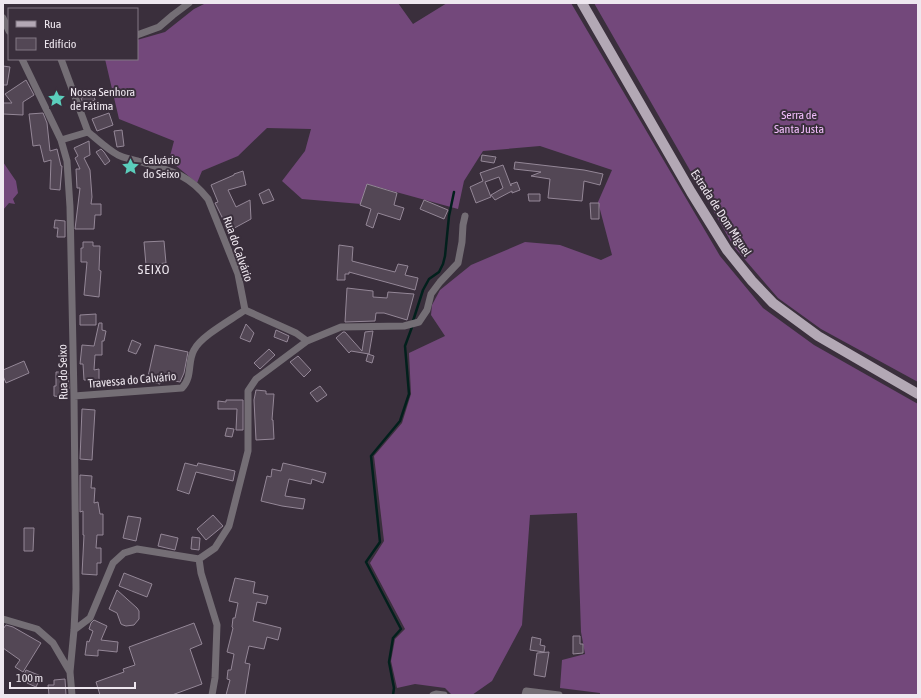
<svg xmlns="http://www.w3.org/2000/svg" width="921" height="698" font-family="'Asap Condensed',sans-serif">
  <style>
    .forest { fill: #73487b }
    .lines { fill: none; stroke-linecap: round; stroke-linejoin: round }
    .stream { stroke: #02201c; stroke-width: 2.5 }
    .building { fill: #534755; stroke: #948797 }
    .street { stroke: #746e75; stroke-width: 7 }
    .primary { stroke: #b3a8b5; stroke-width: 10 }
    .labels { text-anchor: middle; stroke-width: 4; stroke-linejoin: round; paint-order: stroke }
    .poi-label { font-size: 12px; fill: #eee7ef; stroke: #3a2f3c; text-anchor: start }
    .park-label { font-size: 12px; fill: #f2befc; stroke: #3a2f3c }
    .street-label { font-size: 12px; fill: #eee7ef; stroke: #3a2f3c }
    .neighbourhood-label { font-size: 13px; letter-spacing: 1px; fill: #eee7ef; stroke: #3a2f3c }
  </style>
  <rect width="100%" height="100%" fill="#3a2f3c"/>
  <!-- forest -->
  <path class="forest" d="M206,3H398L413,24L447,3H571L720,256L763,308L814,345L918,404V695H600V693L560,688L562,660L585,654L581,632L577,513L530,515L522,625L492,681L472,695H452L445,688L415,684L397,688L391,661L395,639L405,629L370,563L384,541L374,456L402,423L411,394L409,353L445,336L431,315L432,305L440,290L471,265L525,242L560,245L601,260L612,255L598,202L612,170L540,146L483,151L464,181L458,209L367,184L361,204L302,199L282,181L305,151L311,129L267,128L238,156L202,171L197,183L169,160L174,141L119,119L105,59H137V40L165,32L194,9Z
    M594,3H918V382L821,329L778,298L734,247Z
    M3,162L16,181L18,193L13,199L15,204L9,203L3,210Z"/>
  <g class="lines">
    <!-- stream -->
    <path class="stream" d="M413,321L423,290L429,279L439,272L443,264L445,256L449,216L454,192
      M393,695L394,688L389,662L393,638L401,629L366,562L380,542L371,456L400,421L409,394L405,346L412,327"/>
  </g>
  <!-- building -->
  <path class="building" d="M3,66L10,67L7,85H3Z
    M26,80L34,95L23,102V115L3,114V103H12L5,94Z
    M93,93L95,100L92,101L93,104L85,108L81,98Z
    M43,113L47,123L50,151L57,149L61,166H62L60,190L50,189L51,160L44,162L40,145L33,146L29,114Z
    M109,113L113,125L97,131L92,119Z
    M122,130L124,146L117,147L114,131Z
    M89,141L90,155L84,158L90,170L92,197L91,204H101V215H95L94,229H75L80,188H77L76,169H80L75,158L78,156L74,148Z
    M101,149L104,152L110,161L105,165L96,152Z
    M482,155L496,157L494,163L481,161Z
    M515,162L584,170L603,174L600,185L584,181L582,201L548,198L550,179L531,176L541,172L514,169Z
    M503,165L511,186V184L517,182L520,190L512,193V191L495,200L491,195L503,188L499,177L485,182L491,197L476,203L470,187L483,181L480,173Z
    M243,171L246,185L228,190L236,207L250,200L251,219L229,231L215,203L218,202L211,185L234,175V174Z
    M367,184L397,193L394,205L404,208L400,220L378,213L373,228L366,225L371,209L360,205Z
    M269,189L274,200L263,204L259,194Z
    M528,194H540V201H529Z
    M424,200L448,210L444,219L420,209Z
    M590,203H599V219H591Z
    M55,220L65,221V237H57L58,228H54Z
    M164,241L166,263L146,265L144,242Z
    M83,242H93V246H100L99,270L101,271L99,297L84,295L87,262H81V248H83Z
    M339,245L353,247L352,261L395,272L398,264L408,266L405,275L418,278L415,290L349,272V274H345V280H337Z
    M347,288L373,291V297L387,298L388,292L414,294L407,320L384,313H376L375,321L345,322Z
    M96,314V325H80V315Z
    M99,323H102V330L106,331L104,341H102V355H95L94,370L99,369V383H91V380H84L83,364H80L82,345L94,346Z
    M246,324L254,333L250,342L240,338Z
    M276,330L289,336L287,342L274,337Z
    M373,331L369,354L351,351L349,353L336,338L343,332H345L362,351L365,332Z
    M132,340L141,344L136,354L128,351Z
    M155,345L188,352L184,373L180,382L161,378L160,384L147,381Z
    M269,349L275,355L260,369L254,363Z
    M368,354L374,356L372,363L366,361Z
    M298,356L311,370L304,377L290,362Z
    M24,361L29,373L6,383L3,376V370Z
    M56,372H68L69,389H62V397L54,396V386H56Z
    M320,386L327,395L317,402L310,393Z
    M256,390L266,391V394H274L272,420H273L274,439L256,440L254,400Z
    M226,400H243V430H236L237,409H218V401L226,402Z
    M82,409L95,410L92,460L80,459Z
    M227,428L234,429L232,437L225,436Z
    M185,463L197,466L198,463L235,471L233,481L196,472L189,494L177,490Z
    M283,463L326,473L323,483L312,479L311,484L289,479L285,496L305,499L303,509L282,506L261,501L267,476L271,477L272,469L281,471Z
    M80,475L92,476L91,488H95L94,503L98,502L100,514H103V535H97L96,548H101V563H97V575L82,574L84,535H83V511L80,512Z
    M213,515L223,526L206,540L197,529Z
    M128,516L141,518L136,541L123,538Z
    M24,528H34L33,551H24Z
    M161,534L178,538L175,550L158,546Z
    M192,537L200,538L199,550L191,549Z
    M124,573L152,584L147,597L119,586Z
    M235,578L255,582L253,593L268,596L266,604L257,602L253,621L281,628L278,640L267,637L264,649L249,646L245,663L250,664L245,695H226L230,680L227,679L228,670H231L234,654L227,652L233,628L232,627L233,618H235L238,603L229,601Z
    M117,590L137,608L139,611V619L134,625L126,626L123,625L121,624L117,613L109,609Z
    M94,620L107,626L101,640L118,642L117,652L98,650V656L85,655L87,641L89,642L93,631L89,629L91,623Z
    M194,623L202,644L190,649L202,684L172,695H100L96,682L124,672L123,669L135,665L129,647Z
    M6,625L13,627L41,643L23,672L15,667L20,660L3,648V629Z
    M573,636H580V644H583V653L573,654Z
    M532,637L541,639L540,645L545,646L544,652L530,650Z
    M549,652L545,677L534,675L537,653Z
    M26,670L41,676L36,687L27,683L29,680L23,677Z
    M65,679L66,695H49L48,685H54V680Z"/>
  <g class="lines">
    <!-- street -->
    <path class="street" d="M3,18L9,31
      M137,35L159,27L173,15L189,3
      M22,59L61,140L67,161L70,207L74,396L76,589L74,630L70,672L72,695
      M61,59L88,132L61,140
      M88,132C97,139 107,149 118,155C123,158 132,159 138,161C168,170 188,173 208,199L238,274L245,310L296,333L307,341
      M74,396L182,388C193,377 187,362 194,350C201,336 231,320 245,310
      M199,559L215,548L229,526L248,451V391L256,379L307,341L341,327L404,326L419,322L427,310L431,294L440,282L458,263L462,242L463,225L465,216
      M199,559L201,573L217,625L215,678L212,695
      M3,619L37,629L53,643L70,672
      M74,630L90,618L113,563L124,553L137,549L199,559
      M433,695L436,694L444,695
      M525,695L526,691L559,695"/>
    <!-- primary -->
    <path class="primary" d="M582,3L691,192L727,250L752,281L773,303L818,336L918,394"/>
  </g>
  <!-- icons -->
  <defs>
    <symbol id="sight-bare" viewBox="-9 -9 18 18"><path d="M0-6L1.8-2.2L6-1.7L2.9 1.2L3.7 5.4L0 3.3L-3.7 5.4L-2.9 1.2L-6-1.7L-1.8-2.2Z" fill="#5bcebc" stroke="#3a2f3c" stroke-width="2.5" paint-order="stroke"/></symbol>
  </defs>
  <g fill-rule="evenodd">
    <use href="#sight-bare" x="44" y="86" width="25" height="25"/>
    <use href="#sight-bare" x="118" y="154" width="25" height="25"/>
  </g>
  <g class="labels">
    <!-- poi labels -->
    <g class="poi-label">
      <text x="70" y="96">Nossa Senhora<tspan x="70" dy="14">de Fátima</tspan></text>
      <text x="143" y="164">Calvário<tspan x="143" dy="14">do Seixo</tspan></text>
    </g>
    <!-- park labels -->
    <g class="park-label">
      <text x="799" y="119">Serra de<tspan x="799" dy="14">Santa Justa</tspan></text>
    </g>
    <!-- street labels -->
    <g class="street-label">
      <text transform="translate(721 213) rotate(57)" y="4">Estrada de Dom Miguel</text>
      <text transform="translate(238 249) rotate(71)" y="4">Rua do Calvário</text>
      <text transform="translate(63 372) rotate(-91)" y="4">Rua do Seixo</text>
      <text transform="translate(132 380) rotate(-5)" y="4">Travessa do Calvário</text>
    </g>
    <!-- neighbourhood labels -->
    <g class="neighbourhood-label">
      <text x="154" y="274">SEIXO</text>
    </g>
  </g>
  <!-- border -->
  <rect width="921" height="698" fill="none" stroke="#eee7ef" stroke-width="8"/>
  <!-- legend -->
  <rect x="8" y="8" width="130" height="52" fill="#3a2f3c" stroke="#827984"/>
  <rect x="16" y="21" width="20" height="6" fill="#b3a8b5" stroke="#827984"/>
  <text x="44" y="28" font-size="12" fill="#eee7ef">Rua</text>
  <rect x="16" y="38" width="20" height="12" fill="#534755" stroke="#827984"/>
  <text x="44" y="48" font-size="12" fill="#eee7ef">Edifício</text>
  <!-- scale -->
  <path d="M10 682v6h125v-6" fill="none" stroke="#eee7ef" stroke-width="2"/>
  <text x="16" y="682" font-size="12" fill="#eee7ef" stroke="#3a2f3c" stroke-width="3" paint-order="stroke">100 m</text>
</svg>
